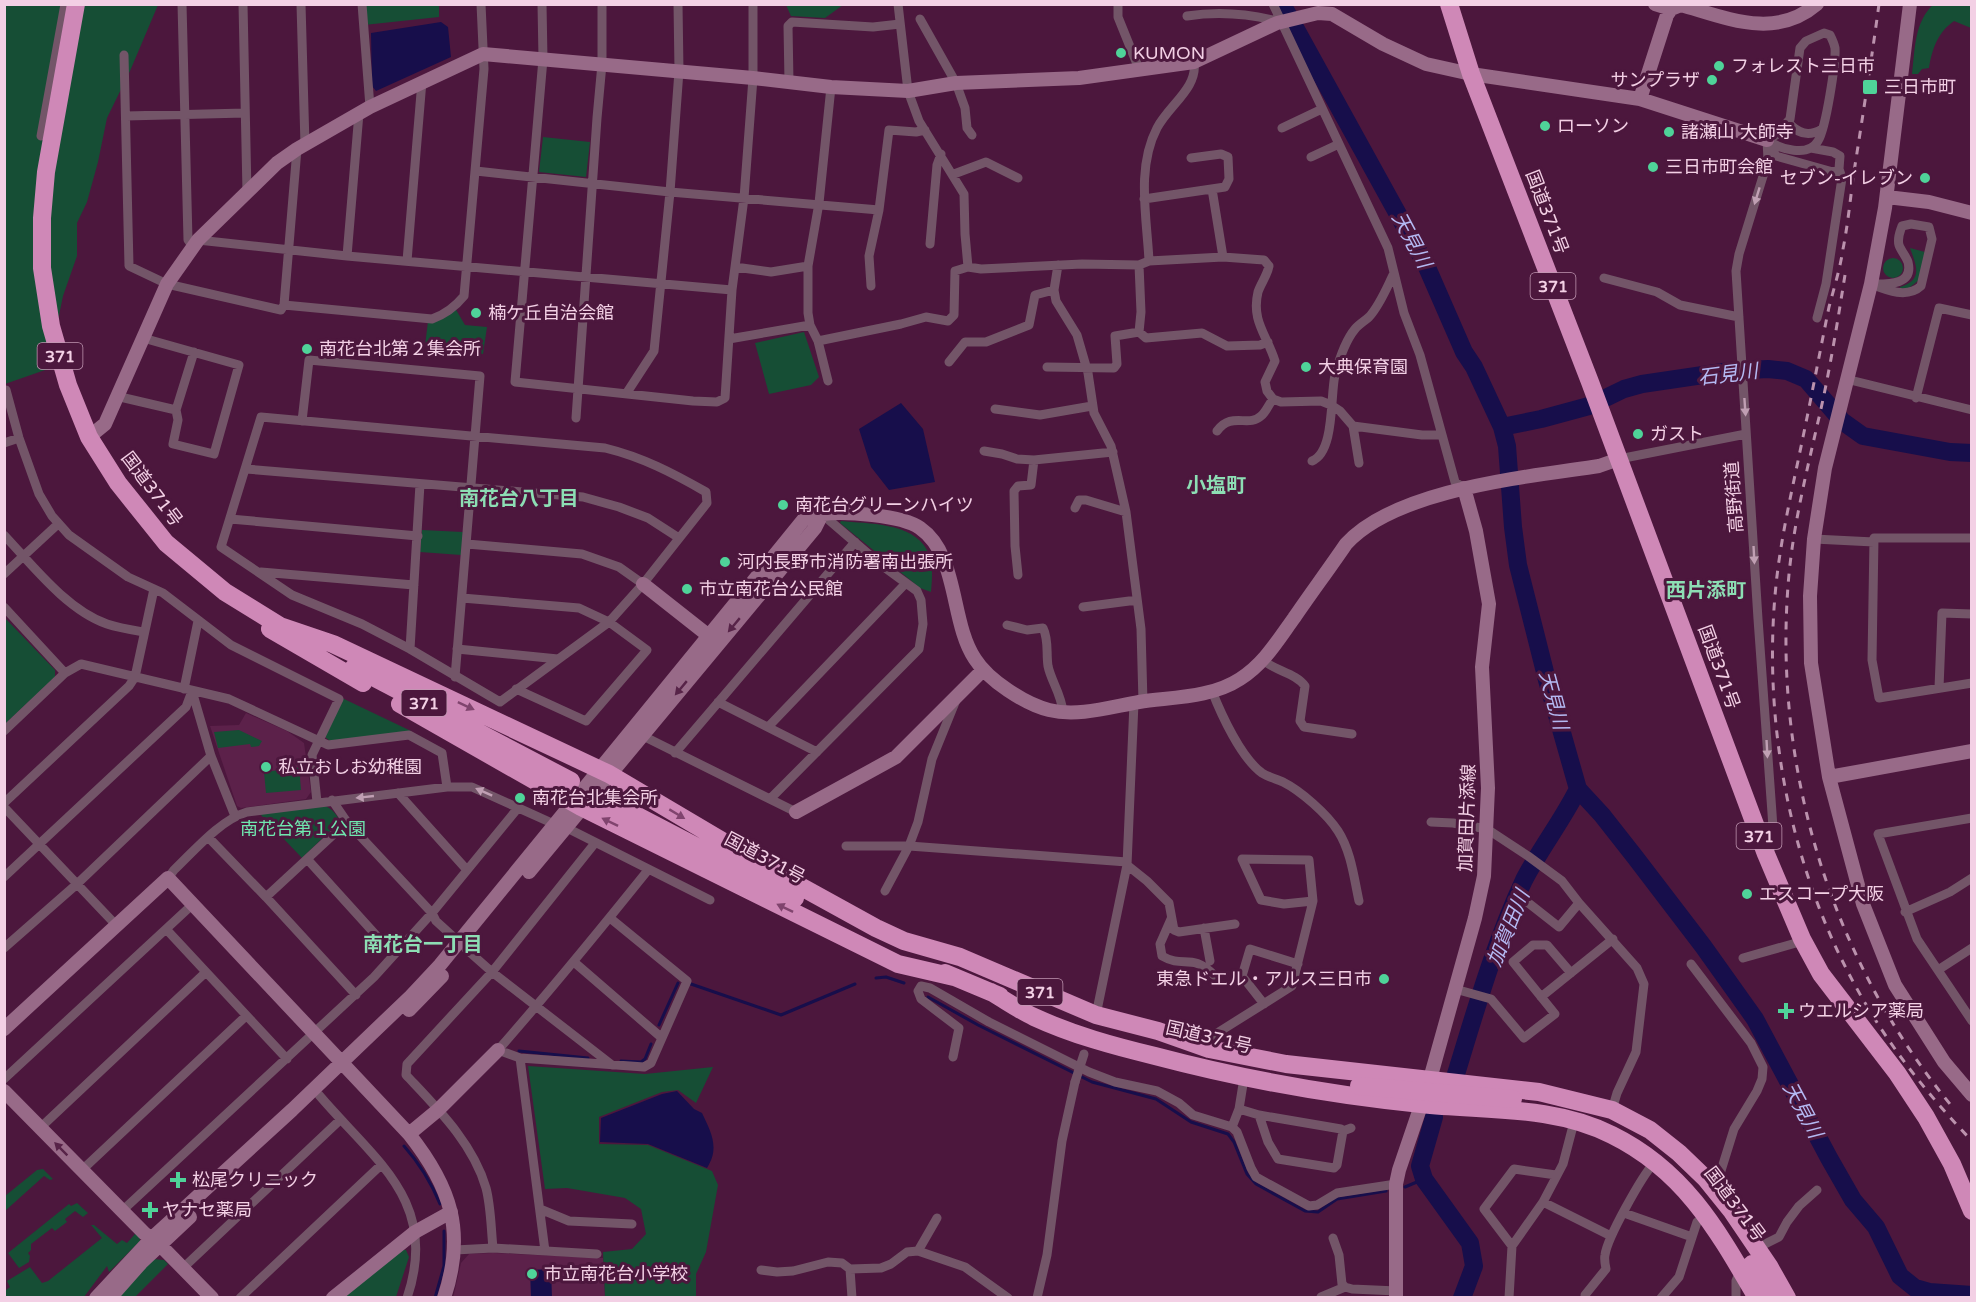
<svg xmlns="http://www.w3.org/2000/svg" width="1976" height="1302" font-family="'Varela Round','Noto Sans JP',sans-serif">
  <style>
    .built { fill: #5c214a }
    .green { fill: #164e35 }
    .water { fill: #170e4b }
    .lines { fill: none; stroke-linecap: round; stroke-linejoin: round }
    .stream { stroke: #170e4b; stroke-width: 3 }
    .river { stroke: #170e4b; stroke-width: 18 }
    .street { stroke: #735568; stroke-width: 9 }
    .secondary { stroke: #986a88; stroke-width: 14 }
    .highway { stroke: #cf88b7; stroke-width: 18 }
    .rail { stroke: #bb92ad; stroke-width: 3; stroke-dasharray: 8 8; stroke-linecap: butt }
    .street-bridge { stroke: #735568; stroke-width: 9 }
    .highway-bridge { stroke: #cf88b7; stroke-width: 18 }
    .oneway { fill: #c09fb3 }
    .oneway2 { fill: #572348 }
    .oneway3 { fill: #80446e }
    .poi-dot { fill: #4fd399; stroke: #4c173d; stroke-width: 2 }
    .labels { text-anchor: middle; stroke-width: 6; stroke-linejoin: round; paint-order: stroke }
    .shield { fill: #4c173d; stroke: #c198b3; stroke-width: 1.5 }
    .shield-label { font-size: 16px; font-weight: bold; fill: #f3d0e5 }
    .poi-label { font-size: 18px; fill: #f3d0e5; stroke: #4c173d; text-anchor: start }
    .street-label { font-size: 18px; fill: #f3d0e5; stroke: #4c173d }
    .park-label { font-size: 18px; fill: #70e7af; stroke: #4c173d }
    .water-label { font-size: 20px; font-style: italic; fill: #b4b9f2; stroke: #4c173d }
    .neighbourhood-label { font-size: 20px; font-weight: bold; fill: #8ddeb4; stroke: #4c173d }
  </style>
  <rect width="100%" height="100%" fill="#4c173d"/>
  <!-- built -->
  <path class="built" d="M246,713L287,731L304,743L311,792L306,799L241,808L237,806L210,726L239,725Z
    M493,1253L603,1258L605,1297L453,1298L461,1263L469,1254Z"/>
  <!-- green -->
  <path class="green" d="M1934,4L1971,5V28L1954,21C1938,32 1932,49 1929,68L1922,69L1918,74H1912C1915,51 1914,21 1934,4Z
    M4,5H158L130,71L107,118L98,162L87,202L77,223V256L63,296L48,369L5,384Z
    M364,5H439V17L364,25Z
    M786,5V4L843,5L825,18L791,16Z
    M543,137L590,142L586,177L539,172Z
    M1910,248L1925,252L1919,280L1909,288L1900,289V287C1924,280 1916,265 1910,248Z
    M1883 268a10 10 0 1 1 20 0a10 10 0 1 1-20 0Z
    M455,308L465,325L487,327L483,354L425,346L428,321Z
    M804,332L819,377L811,385L769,394L755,343Z
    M841,521C868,524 912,522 927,550C934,562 932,579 931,592L920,588L840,523Z
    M422,530L463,532L461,555L420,552Z
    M5,618L55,670V677L5,724Z
    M342,698L411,731L330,741L325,737Z
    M239,730L262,741L259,746L251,747L250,744L218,748L214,732Z
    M302,767L300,778L301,790L266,793L264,772Z
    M325,806C331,808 339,816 339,822L302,858L260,814Z
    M528,1066L645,1074L713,1067L696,1103L678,1090L662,1092L599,1117V1144L648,1145L712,1171L718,1185L706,1252L696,1274V1297H605L603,1252L632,1249L646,1234L641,1209L625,1198L567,1188L545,1189Z
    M43,1169L53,1179L50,1180L44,1176L5,1211V1196L37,1170Z
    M77,1203L88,1213L83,1217L75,1211L65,1219L67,1222L55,1231L52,1228L31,1244V1250L28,1253L30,1256L29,1262L19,1268L8,1253L69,1204L71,1206Z
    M91,1225H94L117,1244L122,1240L127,1243L135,1234L139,1235L140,1241L109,1272L107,1266L84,1297H6L4,1288L6,1290L10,1287L7,1281L30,1267L42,1283L48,1281L102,1238Z
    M399,1250H406L409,1257L396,1297L337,1298Z
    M153,1259L164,1260L168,1264L135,1297L118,1298Z"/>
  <!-- water -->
  <path class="water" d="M441,22L448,27L451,57L376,91L372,86L371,33Z
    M901,403L923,429L935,482L889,490L871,467L859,429Z
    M677,1091L694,1109L702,1113C711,1132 720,1148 707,1168L648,1144L600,1142L601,1118L662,1094Z
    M551,1269L552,1297H531L530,1270Z"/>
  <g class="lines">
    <!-- stream -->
    <path class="stream" d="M876,978L886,977L904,983
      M691,984L781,1015L855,984
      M928,997L978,1025L1092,1082L1156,1099L1191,1122L1228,1134L1234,1142L1247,1174L1256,1184L1305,1211L1318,1212L1337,1199L1386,1191
      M659,1025L678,983
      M519,1051L588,1058
      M621,1061L641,1062L645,1059L651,1044
      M404,1146C420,1164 431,1182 440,1204
      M1405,1187L1424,1179
      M435,1298L444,1266V1231"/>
    <!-- river -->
    <path class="river" d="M1282,4L1426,265L1464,352L1474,367L1502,427L1507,446L1513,527L1518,565L1547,680L1578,789L1602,815L1635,857L1703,946L1755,1019L1829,1158L1853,1200L1876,1227L1900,1276L1915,1288L1929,1292L1972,1295
      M1502,427L1541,419L1589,406L1624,389L1642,384L1730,371L1768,369L1787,371L1806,379L1842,421L1863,436L1950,452L1972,453
      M1456,1074C1476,1009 1495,942 1524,880C1540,849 1562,821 1578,789
      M1434,1117L1420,1166L1424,1179L1470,1243L1474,1266L1462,1298"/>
    <!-- street -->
    <path class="street" d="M182,4L188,240L193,247
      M243,4L247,193
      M301,4L305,145
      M362,4L370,107
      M542,4L543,59L515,382L693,401L717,402L725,398L732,290L744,198L753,78V4
      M898,4L908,91L919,121L964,194L965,234L968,267
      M1118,4V17L1139,69
      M1273,4L1388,248L1404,313L1420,355L1455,482L1464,488
      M1187,16C1219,11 1251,14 1281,22
      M920,19L956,83L965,108L967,128L972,135
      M1824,33L1830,35C1832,39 1834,43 1835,48C1836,63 1826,128 1818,141C1808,158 1780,149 1767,140L1776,135L1790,119L1800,48L1806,41Z
      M124,55L129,266L167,284L281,310L284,305L297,149
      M789,82L788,26L792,22L873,27L900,24
      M126,116L245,113
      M1788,122C1798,134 1809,137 1822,129
      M1282,128L1322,109
      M41,136L65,4
      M1768,142L1776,156L1833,172L1839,169L1840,156L1833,152L1811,148
      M1311,157L1339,144
      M476,171L670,192L879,210
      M954,174L986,162L1018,178
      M1212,189L1223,257
      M1144,199L1225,187L1229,179L1228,157L1221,154L1191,158
      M1911,224L1929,227L1932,239L1921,286C1907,299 1886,290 1871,284C1886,284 1914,286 1908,262C1906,256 1901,251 1899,245C1897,238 1900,232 1902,226Z
      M198,240L347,256L732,290
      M930,244L937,165L941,154
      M347,256L359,113
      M407,261L422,81
      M1149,261C1147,218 1136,168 1157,128C1169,105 1198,88 1194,62
      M1058,265L1054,290L1056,301L1077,335L1088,373L1094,413L1111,446L1126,512L1141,629L1143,702
      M735,267L771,272L808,266
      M1604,278L1657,292L1680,305L1739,317
      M871,286L869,256L879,210L889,130L916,132L925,130
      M284,305L432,319C446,314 455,307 464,296L484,69L481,4
      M1817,318L1826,284L1842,178L1839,169
      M1139,332L1141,312L1139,265
      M729,339L810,325
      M818,341L901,324L926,317L948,321L954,315L955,271L968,267L981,269L1082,264L1139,265L1149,261L1223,257L1264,260L1269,266C1267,276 1261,283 1258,292C1251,321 1267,335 1275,361L1265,382L1267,391L1273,399L1281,402L1321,401L1331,405L1340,411L1353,426L1359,463
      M949,362L965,342H986L1029,325L1035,295L1054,290
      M1047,367L1114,368L1117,364L1115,336L1139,332L1146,338L1202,333L1227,346L1260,345L1268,342
      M1846,379L1972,410
      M828,381L818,341L810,325L808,313V266L819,203L831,87
      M4,391L6,390L19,438L39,494L52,516L69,535L128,577L163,593L231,645L339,699L312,755L317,802
      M626,394L654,351L670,192L679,71L678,4
      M116,396L176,410L178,420L173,444L214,454L239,365L143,338
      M1916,398L1939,308L1972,315
      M995,409L1040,415L1092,406
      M176,410L194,352
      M261,417L605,448C642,457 673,473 706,492L707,503L643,584L609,622L500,702L410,649L362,624L292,595L221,547Z
      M576,418L597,118L602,64V4
      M302,421L309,360L480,376L455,677
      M1353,426L1422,435H1441
      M1217,431C1232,411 1248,428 1261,416C1266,412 1269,404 1273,399
      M4,443L19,438
      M984,451L1002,454L1017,459L1034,460L1113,452
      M1619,459L1746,434
      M1312,461C1335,452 1330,396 1335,375C1339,360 1345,341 1355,329C1359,324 1365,321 1369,317C1380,305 1387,287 1394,273
      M246,469L583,497L619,507L648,518L679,538
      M1075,508L1079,500H1086L1126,512
      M230,519L418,536
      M4,535C33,566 67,610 107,624C119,628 132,630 144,632
      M1972,538H1874L1872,660L1879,698L1972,683
      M1814,539L1874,542
      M467,544L582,554L619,567L643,584
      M261,572L414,585
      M4,574L58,524
      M1018,575L1015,546L1014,491L1018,486L1031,485L1034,460
      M462,598L579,608L609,622L647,650L586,721L516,689
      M4,607L65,673
      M1083,607L1137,600
      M1007,625L1027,630L1043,628C1049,640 1046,653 1048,666C1051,681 1061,693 1063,712
      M410,649L420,484
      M457,649L558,659
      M1263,660C1275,671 1296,673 1305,686L1300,721L1304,727L1352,734
      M1939,688L1942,613L1972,614
      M184,689L198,621
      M192,691L211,756L235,816
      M1212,691C1221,714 1241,758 1262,773C1268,777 1277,779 1283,782C1301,791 1327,814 1338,831C1351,851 1354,878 1359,901
      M718,702L817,752
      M769,726L906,583
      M4,731L65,673L81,664L229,699L328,745L409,735L442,753L447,787
      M641,735L796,812
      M675,753L855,542
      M398,793L467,870
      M770,799L919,649L923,624L921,600L917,591L880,564L822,514
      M332,800L347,822L432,913L436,921L459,942
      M4,803L129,686L135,677L154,589
      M4,807L116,925
      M1972,818L1878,834L1917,939L1972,1021
      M1431,822L1453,823L1487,829L1528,856L1562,881L1579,903L1637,968L1644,984L1636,1052L1617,1093L1612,1110
      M565,827L710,900
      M209,838L266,897L356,995
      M846,846H909L1127,862
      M1766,854L1774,844L1772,813L1758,619L1736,271L1739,254L1768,160L1767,140
      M308,860L394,955
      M1127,865L1147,881L1169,903L1174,930L1179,932L1235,924
      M4,877L186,707L192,691
      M168,878L174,870C194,851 220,820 247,812L447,787H472L554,824
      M885,891L909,846L918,822L932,759L956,700
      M266,897L347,822
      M1526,901L1559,927L1579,903
      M1905,912L1950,892L1972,878
      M610,918L687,981L651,1063L644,1067L520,1058L498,1050C550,991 599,931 648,870
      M1171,919L1160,944L1162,956C1184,969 1191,952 1214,975
      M1204,928L1210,961
      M166,929L287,1059
      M4,948L77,884L211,756
      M466,949L492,972L612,1065
      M1743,958L1803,941
      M574,962L662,1038
      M1691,964L1751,1043L1763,1067L1762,1079L1757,1091L1734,1129L1715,1190
      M1938,970L1972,948
      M1455,989L1491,999L1524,1038L1555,1014L1513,962L1533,945H1547L1571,973
      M1541,997L1613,939
      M1264,1004L1242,976L1250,949L1298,964
      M1096,1015L1127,865L1134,703
      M1209,1049L1214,1035L1292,986L1313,901L1309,860L1242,859L1261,900L1284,904L1313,901
      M953,1057L959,1028L921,999L918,991L921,986L930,988L989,1022L1089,1072L1115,1082L1157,1091L1179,1103L1193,1115L1232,1127L1237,1132L1251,1168L1256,1177L1309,1206L1317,1205L1337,1193L1396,1184
      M520,1058L545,1251
      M4,1079L193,904
      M319,1095C375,1161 440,1201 407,1298
      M1239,1109L1259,1115L1341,1129L1343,1131L1351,1128
      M1259,1115L1268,1142L1278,1159L1334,1168L1337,1165L1343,1131
      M1232,1127L1239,1109L1244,1078
      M40,1128L206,972
      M82,1170L246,1016
      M1543,1202L1611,1236
      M540,1209L569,1221L632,1224
      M123,1210L374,977L432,913L518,808
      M1624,1213L1692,1237
      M1333,1238L1339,1255L1342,1284L1345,1287
      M1512,1246L1484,1209L1514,1169L1556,1175
      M493,1248C491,1229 491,1207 486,1188C473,1143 437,1108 406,1075L407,1064L492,972L595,843
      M1757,1248L1779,1237L1787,1222L1799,1206L1817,1190
      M455,1250L493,1248L597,1254
      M918,1251L937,1218
      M183,1268L340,1120
      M850,1269L852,1298
      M761,1270L777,1272L793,1271L828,1262L842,1263L850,1269L881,1268L891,1264L907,1252L918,1251L965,1267L1008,1298
      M1585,1295L1606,1269C1605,1264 1604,1259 1605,1255C1607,1238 1642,1176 1654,1163
      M1321,1297L1345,1287L1352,1289L1397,1291
      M240,1298L381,1165
      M1037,1298L1047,1255L1062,1141L1075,1082
      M1509,1298L1512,1246L1543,1202L1563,1164L1574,1122
      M1661,1298L1679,1277L1697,1222L1706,1216
      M1736,1298V1281L1740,1271"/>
    <!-- secondary -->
    <path class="secondary" d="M1655,4L1671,9L1681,5C1727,18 1775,40 1817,4
      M1910,4L1885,208L1871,284L1825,468L1814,539L1810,596L1811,663L1829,777L1863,904L1895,985L1944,1062L1972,1095
      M1640,99L1667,15L1671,9
      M1887,197L1929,202L1972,213
      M89,437L105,424L167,284L198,240L277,163L297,149L370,107L483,54L753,78L831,87L908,91L956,83L1079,78L1194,62L1277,23L1318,13L1332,14L1383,44L1426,64L1471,74L1640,99L1767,140
      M643,584L714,640
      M1829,777L1972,751
      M796,812L896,757L983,670
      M529,872L815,528L822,514
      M409,1010L442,976
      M4,1029L168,878L409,1134C451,1187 466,1232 444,1298
      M4,1091L144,1233L164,1249L212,1298
      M409,1134L438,1110L498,1050
      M96,1298L151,1239L292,1110L411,996L440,965L804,519C810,518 816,515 822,514C844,511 902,515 920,528C959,555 950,622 975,659C988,680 1025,704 1049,710C1078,717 1110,707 1139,702C1172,697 1211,698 1240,679C1264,664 1278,640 1294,618C1311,593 1329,569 1346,544C1396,489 1527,477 1599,466L1619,459
      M110,1298L141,1263L190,1217
      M333,1298L415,1232L451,1212
      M1396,1298V1184L1399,1170L1430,1079L1475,918L1484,876L1488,788L1482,667L1489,604L1476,531L1464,488"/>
    <!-- highway -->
    <path class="highway" d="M76,4L46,172L42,218V268L51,326L68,385L89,437L118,483L166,543L225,592L288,631
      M1449,4L1471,74L1590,382L1766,854L1802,939L1821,974L1897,1073L1926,1117L1952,1164L1972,1211
      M277,625L333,644L609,774L778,874L876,928L904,941L960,957L1096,1015L1158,1031L1209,1049L1286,1064L1539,1092L1612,1110L1650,1130L1679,1153L1706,1179L1731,1210L1769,1266L1787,1298
      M270,629L363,683
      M354,667L571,781
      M400,704L581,807L898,964L954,977
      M605,799L795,898
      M945,973L1000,996
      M991,992C1005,1000 1019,1010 1034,1017C1073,1035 1114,1046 1155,1056C1242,1079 1331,1095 1421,1104C1485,1111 1553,1105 1612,1135C1685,1171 1718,1231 1757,1298
      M1752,1264L1772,1298"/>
    <!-- rail -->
    <path class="rail" d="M1879,4C1872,56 1864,108 1856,159C1851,189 1849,219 1843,249C1840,269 1834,288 1829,307C1820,351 1812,394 1803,437C1793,486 1781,536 1776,585C1762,721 1790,868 1856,987C1887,1044 1928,1095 1972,1141
      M1845,275C1837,325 1829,376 1817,426C1805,479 1792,531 1788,586C1774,771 1832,960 1950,1104"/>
    <!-- street-bridge -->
    <path class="street-bridge" d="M1075,1082L1084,1054"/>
    <!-- highway-bridge -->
    <path class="highway-bridge" d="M1359,1086L1513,1099"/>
  </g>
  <!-- one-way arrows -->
  <defs><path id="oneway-solid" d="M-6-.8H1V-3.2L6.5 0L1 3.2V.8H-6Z" transform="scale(1.5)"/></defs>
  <g class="oneway">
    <use href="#oneway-solid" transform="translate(1757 196) rotate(107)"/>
    <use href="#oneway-solid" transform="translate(1745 407) rotate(86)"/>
    <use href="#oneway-solid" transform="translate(1754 555) rotate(87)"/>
    <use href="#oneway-solid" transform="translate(1767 749) rotate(87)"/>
    <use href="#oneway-solid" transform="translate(484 792) rotate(-156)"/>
    <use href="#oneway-solid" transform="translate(365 797) rotate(174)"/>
  </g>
  <g class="oneway2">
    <use href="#oneway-solid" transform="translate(734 625) rotate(130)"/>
    <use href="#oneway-solid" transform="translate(681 688) rotate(130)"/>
    <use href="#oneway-solid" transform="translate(61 1149) rotate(-135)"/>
  </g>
  <g class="oneway3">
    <use href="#oneway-solid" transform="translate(466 706) rotate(25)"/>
    <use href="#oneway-solid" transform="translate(677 814) rotate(31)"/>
    <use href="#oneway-solid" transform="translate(610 822) rotate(-154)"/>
    <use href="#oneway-solid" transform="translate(785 908) rotate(-154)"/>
  </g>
  <!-- markers -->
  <g class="poi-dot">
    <circle cx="1121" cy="53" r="6"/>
    <circle cx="1719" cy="66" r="6"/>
    <circle cx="1712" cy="80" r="6"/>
    <rect x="1862" y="79" width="16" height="16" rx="3"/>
    <circle cx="1545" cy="126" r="6"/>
    <circle cx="1669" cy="132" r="6"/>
    <circle cx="1653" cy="167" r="6"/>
    <circle cx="1925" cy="178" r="6"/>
    <circle cx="476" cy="313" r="6"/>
    <circle cx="307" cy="349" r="6"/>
    <circle cx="1306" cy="367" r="6"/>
    <circle cx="1638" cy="434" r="6"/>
    <circle cx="783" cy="505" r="6"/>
    <circle cx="725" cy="562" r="6"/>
    <circle cx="687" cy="589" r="6"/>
    <circle cx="266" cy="767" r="6"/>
    <circle cx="520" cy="798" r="6"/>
    <circle cx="1747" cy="894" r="6"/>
    <circle cx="1384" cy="979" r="6"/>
    <path d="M1783 1002h6v6h6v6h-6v6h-6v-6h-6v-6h6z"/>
    <path d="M175 1171h6v6h6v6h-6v6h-6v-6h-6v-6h6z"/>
    <path d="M147 1201h6v6h6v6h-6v6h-6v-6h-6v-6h6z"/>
    <circle cx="532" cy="1274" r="6"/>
  </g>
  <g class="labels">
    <!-- shield labels -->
    <g class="shield">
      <rect x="1530.5" y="273" width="45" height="26" rx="4.5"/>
      <rect x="37.5" y="343" width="45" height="26" rx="4.5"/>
      <rect x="401.5" y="690" width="45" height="26" rx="4.5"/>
      <rect x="1736.5" y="823" width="45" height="26" rx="4.5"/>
      <rect x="1017.5" y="979" width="45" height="26" rx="4.5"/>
    </g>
    <g class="shield-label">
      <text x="1553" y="292">371</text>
      <text x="60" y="362">371</text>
      <text x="424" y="709">371</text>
      <text x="1759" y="842">371</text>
      <text x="1040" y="998">371</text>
    </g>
    <!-- poi labels -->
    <g class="poi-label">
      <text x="1133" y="59">KUMON</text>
      <text x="1731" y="72">フォレスト三日市</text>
      <text x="1700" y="86" text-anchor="end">サンプラザ</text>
      <text x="1884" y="93">三日市町</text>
      <text x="1557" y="132">ローソン</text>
      <text x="1681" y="138">諸瀬山 大師寺</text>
      <text x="1665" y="173">三日市町会館</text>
      <text x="1913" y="184" text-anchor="end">セブン-イレブン</text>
      <text x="488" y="319">楠ケ丘自治会館</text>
      <text x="319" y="355">南花台北第２集会所</text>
      <text x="1318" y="373">大典保育園</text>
      <text x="1650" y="440">ガスト</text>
      <text x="795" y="511">南花台グリーンハイツ</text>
      <text x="737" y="568">河内長野市消防署南出張所</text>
      <text x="699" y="595">市立南花台公民館</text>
      <text x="278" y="773">私立おしお幼稚園</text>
      <text x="532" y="804">南花台北集会所</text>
      <text x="1759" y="900">エスコープ大阪</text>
      <text x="1372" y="985" text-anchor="end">東急ドエル・アルス三日市</text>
      <text x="1798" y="1017">ウエルシア薬局</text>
      <text x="192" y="1186">松尾クリニック</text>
      <text x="162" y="1216">ヤナセ薬局</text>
      <text x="544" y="1280">市立南花台小学校</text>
    </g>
    <!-- street labels -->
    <g class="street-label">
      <text transform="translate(1547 212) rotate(69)" y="6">国道371号</text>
      <text transform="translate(152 489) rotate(53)" y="6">国道371号</text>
      <text transform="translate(1734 497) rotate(-94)" y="6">高野街道</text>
      <text transform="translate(1719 667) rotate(70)" y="6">国道371号</text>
      <text transform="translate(1467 818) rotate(-88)" y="6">加賀田片添線</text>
      <text transform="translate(765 858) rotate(28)" y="6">国道371号</text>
      <text transform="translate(1209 1037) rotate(13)" y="6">国道371号</text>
      <text transform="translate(1735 1204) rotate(53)" y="6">国道371号</text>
    </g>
    <!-- park labels -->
    <g class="park-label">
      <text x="303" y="835">南花台第１公園</text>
    </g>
    <!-- water labels -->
    <g class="water-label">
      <text transform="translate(1412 240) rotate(62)" y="7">天見川</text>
      <text transform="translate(1728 374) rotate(-7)" y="7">石見川</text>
      <text transform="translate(1554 700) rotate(75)" y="7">天見川</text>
      <text transform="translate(1508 928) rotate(-68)" y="7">加賀田川</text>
      <text transform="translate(1803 1110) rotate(62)" y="7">天見川</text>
    </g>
    <!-- neighbourhood labels -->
    <g class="neighbourhood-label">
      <text x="1216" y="492">小塩町</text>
      <text x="519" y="505">南花台八丁目</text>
      <text x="1706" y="597">西片添町</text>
      <text x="423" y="951">南花台一丁目</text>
    </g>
  </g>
  <!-- border -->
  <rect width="1976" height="1302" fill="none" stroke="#f3d0e5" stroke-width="12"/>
</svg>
